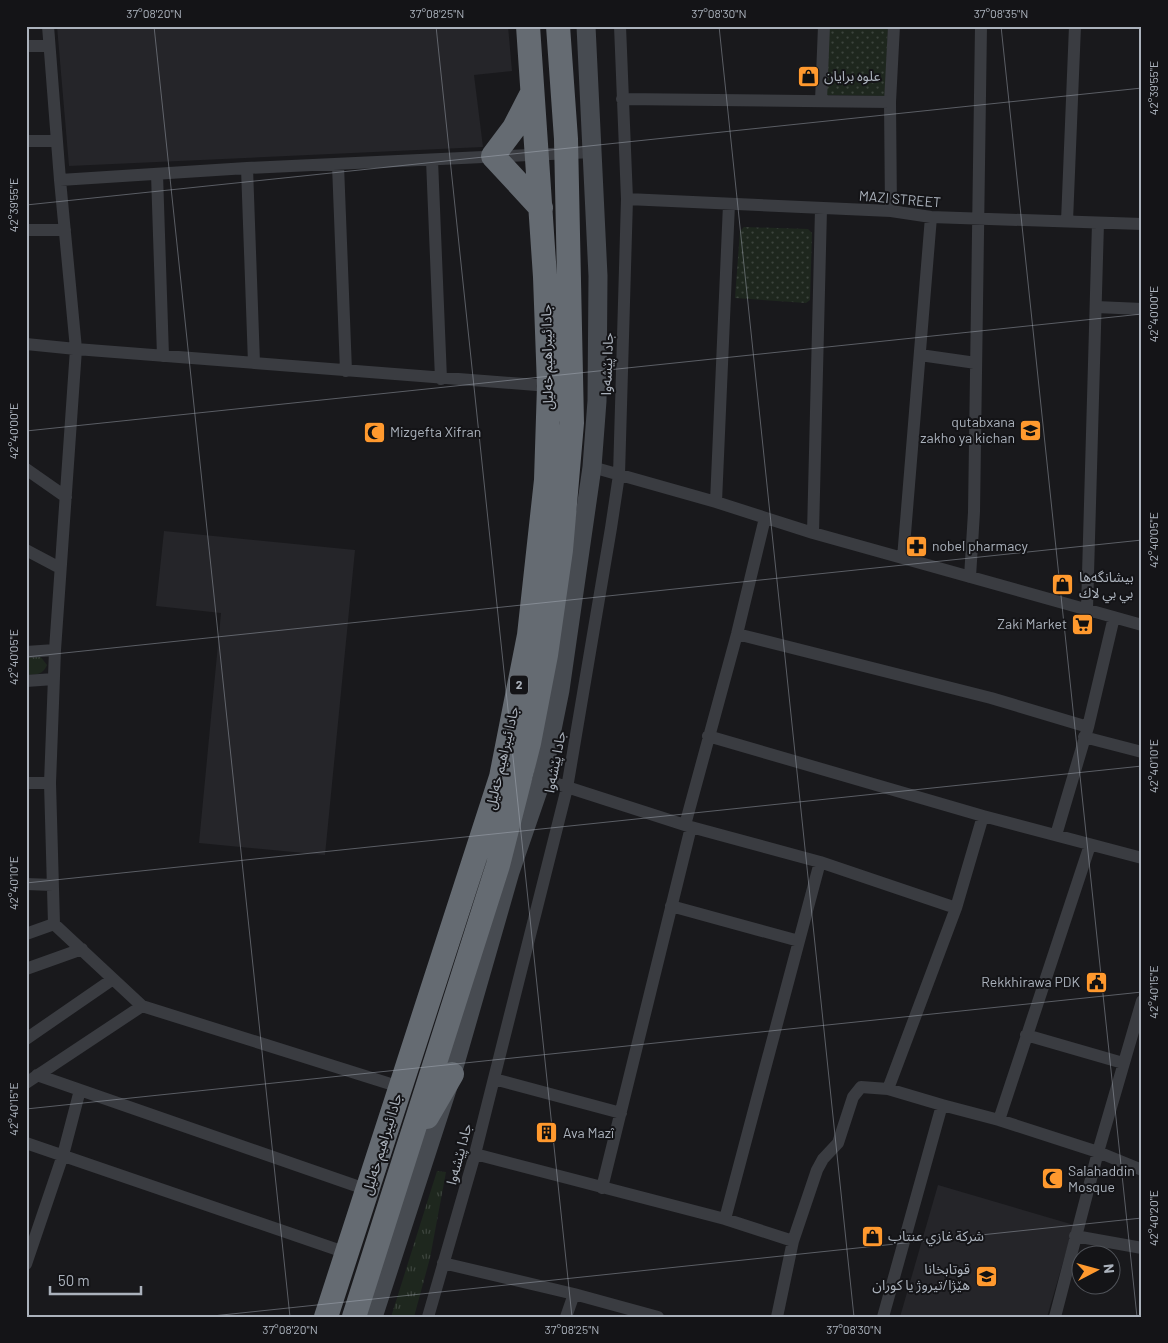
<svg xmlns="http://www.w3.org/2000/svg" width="1168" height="1343" font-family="Barlow,'Noto Sans Arabic',sans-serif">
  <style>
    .built { fill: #252529 }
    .grass { fill: url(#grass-tufts) }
    .park { fill: url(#park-dots) }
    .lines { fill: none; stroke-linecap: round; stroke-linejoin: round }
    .street { stroke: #3a3c41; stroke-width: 12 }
    .secondary { stroke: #474b51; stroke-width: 19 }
    .highway { stroke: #656b72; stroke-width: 24 }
    .ticks { fill: none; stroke: #abb2bc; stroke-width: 1; stroke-opacity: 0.45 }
    .labels { text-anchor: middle; stroke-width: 4; stroke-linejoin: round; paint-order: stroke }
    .shield { fill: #141417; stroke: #7e838a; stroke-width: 1 }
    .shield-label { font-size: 12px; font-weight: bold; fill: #abb2bc }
    .poi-label { font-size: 14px; fill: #abb2bc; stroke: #141417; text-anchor: start }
    .street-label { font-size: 14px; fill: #abb2bc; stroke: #141417 }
    .neatline { fill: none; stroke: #abb2bc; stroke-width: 2 }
    .ticks-label { font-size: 12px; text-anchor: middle; fill: #abb2bc }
  </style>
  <defs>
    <pattern id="grass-tufts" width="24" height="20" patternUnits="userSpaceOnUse" patternTransform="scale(1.25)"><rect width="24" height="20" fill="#1e271e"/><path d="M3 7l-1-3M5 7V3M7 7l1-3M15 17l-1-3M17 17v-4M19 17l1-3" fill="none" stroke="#3c443d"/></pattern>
    <pattern id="park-dots" width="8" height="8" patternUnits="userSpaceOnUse" patternTransform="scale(1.25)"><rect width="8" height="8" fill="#1e271e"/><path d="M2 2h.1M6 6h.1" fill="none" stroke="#3c443d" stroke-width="1.8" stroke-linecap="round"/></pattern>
  </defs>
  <rect width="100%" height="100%" fill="#19191c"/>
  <!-- built -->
  <path class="built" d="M57,26H508L512,71L474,75L483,147L69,166Z
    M164,531L355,550L325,855L199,843L221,613L156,606Z
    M938,1185L1074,1225L1047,1317H900Z"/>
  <!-- grass -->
  <path class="grass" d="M40,656L47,665C42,676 36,674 26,675V657Z
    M437,1171L446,1172L430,1258L414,1317H391Z"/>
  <!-- park -->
  <path class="park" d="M829,26L888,27L885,96L826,95Z
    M744,227L808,229L812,233L810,300L806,303L735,298L740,231Z"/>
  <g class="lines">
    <!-- street -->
    <path class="street" d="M48,26L60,180
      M26,46H49
      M622,99L890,102
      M821,101L824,26
      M26,141H57
      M432,160L441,379
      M338,165L346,371
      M247,168L254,363
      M157,174L163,356
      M627,199L891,211L931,217L1142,224
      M891,211L890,102L894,26
      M1067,221L1075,26
      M26,230H65
      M1096,307L1142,309
      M26,344L76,349L60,180L247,168L593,152
      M920,355L976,363
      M592,467L716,502L813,533L1142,625
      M26,469L66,497
      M716,502L729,204
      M813,533L821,209
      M26,550L60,568
      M903,558L931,217
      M970,577L974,512L981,26
      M1094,612L1087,609L1098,223
      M737,634L991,698L1088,727
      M26,652L55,650
      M26,681L54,679
      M708,736L983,816L1142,858
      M1084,737L1142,752
      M542,779L691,827L820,862L956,908
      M26,783H50
      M685,825L737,634L765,518
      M1056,835L1088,727L1114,617
      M26,884L53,885
      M671,906L799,941
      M26,934L54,924
      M26,969L82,949
      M142,1006L54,924L50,783L55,650L76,349L549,386
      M1026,1035L1123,1063
      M26,1039L113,979
      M37,1075L368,1190
      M494,1079L621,1113
      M26,1083L142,1006L400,1087
      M888,1089L956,908L983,816
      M999,1120L1090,845
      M26,1143L347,1253
      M475,1154L725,1219L793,1241L817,1170L823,1159L838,1143L853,1097L861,1087L888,1089L942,1105
      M602,1188L691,827
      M725,1219L820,862
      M1075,1236L1142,1248
      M443,1263L574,1294L566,1317
      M26,1264L63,1155L80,1090
      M574,1294L658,1317
      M428,1317L475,1154L567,788L611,528L619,475L627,199L620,26
      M777,1317L793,1241
      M883,1317L942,1105L999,1120L1098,1152L1142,1170
      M1055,1317L1098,1152L1142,1001"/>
    <!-- secondary -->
    <path class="secondary" d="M373,1317L452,1074L510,872L542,779L560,690L592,467L597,401L598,276L586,26"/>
    <!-- highway -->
    <path class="highway" d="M532,93L514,128L493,156L541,208
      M427,1117L452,1074
      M326,1317L501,777L529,635L546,480L549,386L545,277L528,26
      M354,1317L498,865L529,743L546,655L561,550L572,423L566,139L558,26"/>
  </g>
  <!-- ticks -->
  <path class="ticks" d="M154,26L290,1317M436,26L572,1317M719,26L854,1317M1001,26L1137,1317M26,205L1142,88M26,431L1142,314M26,657L1142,540M26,883L1142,766M26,1109L1142,992M203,1317L1142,1218"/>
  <!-- icons -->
  <defs>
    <symbol id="shop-square" viewBox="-11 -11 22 22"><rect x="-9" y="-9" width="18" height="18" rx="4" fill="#ff992e" stroke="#141417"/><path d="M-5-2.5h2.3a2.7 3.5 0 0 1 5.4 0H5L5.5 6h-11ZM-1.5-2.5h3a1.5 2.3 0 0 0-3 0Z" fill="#111"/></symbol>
    <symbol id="school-square" viewBox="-11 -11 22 22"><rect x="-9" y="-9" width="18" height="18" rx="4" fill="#ff992e" stroke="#141417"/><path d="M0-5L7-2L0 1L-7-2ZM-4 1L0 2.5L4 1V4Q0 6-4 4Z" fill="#111"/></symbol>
    <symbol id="mosque-square" viewBox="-11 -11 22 22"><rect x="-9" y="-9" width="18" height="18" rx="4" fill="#ff992e" stroke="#141417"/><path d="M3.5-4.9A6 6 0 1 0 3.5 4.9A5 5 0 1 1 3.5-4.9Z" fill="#111"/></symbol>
    <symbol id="pharmacy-square" viewBox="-11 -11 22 22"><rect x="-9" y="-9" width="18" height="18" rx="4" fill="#ff992e" stroke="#141417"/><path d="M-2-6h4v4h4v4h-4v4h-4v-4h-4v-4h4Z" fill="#111"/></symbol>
    <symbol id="supermarket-square" viewBox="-11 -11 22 22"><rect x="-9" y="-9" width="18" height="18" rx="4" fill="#ff992e" stroke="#141417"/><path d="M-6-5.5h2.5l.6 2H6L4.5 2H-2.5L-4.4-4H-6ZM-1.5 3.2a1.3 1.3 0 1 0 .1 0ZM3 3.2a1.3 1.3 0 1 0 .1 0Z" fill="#111"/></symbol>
    <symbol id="civic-square" viewBox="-11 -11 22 22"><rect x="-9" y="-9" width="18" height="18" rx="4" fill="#ff992e" stroke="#141417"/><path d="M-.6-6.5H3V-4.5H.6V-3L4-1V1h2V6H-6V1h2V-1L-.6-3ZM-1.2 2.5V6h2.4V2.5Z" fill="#111"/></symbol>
    <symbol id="building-square" viewBox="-11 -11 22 22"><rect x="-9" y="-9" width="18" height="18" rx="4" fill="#ff992e" stroke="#141417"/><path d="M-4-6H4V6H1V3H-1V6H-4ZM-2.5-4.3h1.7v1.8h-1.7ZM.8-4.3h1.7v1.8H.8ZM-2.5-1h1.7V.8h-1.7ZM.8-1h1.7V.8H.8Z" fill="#111"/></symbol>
  </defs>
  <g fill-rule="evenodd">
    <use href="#shop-square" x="796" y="64" width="25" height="25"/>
    <use href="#school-square" x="1018" y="418" width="25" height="25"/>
    <use href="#mosque-square" x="362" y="420" width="25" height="25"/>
    <use href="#pharmacy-square" x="904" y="534" width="25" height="25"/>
    <use href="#shop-square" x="1050" y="572" width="25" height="25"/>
    <use href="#supermarket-square" x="1070" y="612" width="25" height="25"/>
    <use href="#civic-square" x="1084" y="970" width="25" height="25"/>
    <use href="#building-square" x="534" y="1120" width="25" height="25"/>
    <use href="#mosque-square" x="1040" y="1166" width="25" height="25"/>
    <use href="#shop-square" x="860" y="1224" width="25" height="25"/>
    <use href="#school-square" x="974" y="1264" width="25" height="25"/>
  </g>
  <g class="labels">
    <!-- shield labels -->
    <rect class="shield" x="510" y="675.5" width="18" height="19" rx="4"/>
    <g class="shield-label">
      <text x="519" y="689">2</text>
    </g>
    <!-- poi labels -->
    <g class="poi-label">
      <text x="824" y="81">علوه برايان</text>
      <text x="1015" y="427" text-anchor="end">qutabxana<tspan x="1015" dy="16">zakho ya kichan</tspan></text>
      <text x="390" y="437">Mizgefta Xifran</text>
      <text x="932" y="551">nobel pharmacy</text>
      <text x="1079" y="582">بيشانگه‌ها<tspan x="1079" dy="16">بي بي لاك</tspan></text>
      <text x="1067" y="629" text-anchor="end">Zaki Market</text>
      <text x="1080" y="987" text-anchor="end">Rekkhirawa PDK</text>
      <text x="563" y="1138">Ava Mazî</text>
      <text x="1068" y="1176">Salahaddin<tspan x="1068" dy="16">Mosque</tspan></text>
      <text x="888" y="1241">شركة غازي عنتاب</text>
      <text x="970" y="1274" text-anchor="end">قوتابخانا<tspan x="970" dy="16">هێژا/تيروژ يا كوران</tspan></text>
    </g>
    <!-- street labels -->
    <g class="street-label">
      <text transform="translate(900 199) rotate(5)" y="5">MAZI STREET</text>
      <text transform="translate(547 357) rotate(-91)" y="5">جادا ئیبراهیم خەلیل</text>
      <text transform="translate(607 364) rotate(-88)" y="5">جادا پێشەوا</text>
      <text transform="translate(502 758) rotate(-77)" y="5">جادا ئیبراهیم خەلیل</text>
      <text transform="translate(555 762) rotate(-79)" y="5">جادا پێشەوا</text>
      <text transform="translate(382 1144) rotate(-73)" y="5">جادا ئیبراهیم خەلیل</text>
      <text transform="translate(459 1154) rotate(-75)" y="5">جادا پێشەوا</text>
    </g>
  </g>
  <!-- border -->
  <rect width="1168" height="1343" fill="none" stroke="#141417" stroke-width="55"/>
  <!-- north arrow -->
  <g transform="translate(1096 1270) rotate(84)"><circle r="24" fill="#141417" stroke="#505359"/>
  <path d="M0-4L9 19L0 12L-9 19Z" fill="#ff992e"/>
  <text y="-8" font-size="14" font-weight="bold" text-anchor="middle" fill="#abb2bc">N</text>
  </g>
  <!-- scale -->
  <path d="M50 1286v8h91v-8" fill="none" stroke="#abb2bc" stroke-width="2.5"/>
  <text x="58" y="1286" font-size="15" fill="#abb2bc" stroke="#141417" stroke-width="4" paint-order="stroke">50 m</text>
  <rect x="28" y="28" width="1112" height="1288" class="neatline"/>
  <g class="ticks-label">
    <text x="154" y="18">37°08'20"N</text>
    <text x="437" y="18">37°08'25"N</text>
    <text x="719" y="18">37°08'30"N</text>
    <text x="1001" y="18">37°08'35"N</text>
    <text transform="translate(1154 88) rotate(-90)" y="4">42°39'55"E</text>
    <text transform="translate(14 205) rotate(-90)" y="4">42°39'55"E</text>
    <text transform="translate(1154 314) rotate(-90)" y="4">42°40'00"E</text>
    <text transform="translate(14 431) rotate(-90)" y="4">42°40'00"E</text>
    <text transform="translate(1154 540) rotate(-90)" y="4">42°40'05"E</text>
    <text transform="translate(14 657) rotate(-90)" y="4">42°40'05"E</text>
    <text transform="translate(1154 766) rotate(-90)" y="4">42°40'10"E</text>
    <text transform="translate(14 883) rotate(-90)" y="4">42°40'10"E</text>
    <text transform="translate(1154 992) rotate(-90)" y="4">42°40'15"E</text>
    <text transform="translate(14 1109) rotate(-90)" y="4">42°40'15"E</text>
    <text transform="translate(1154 1218) rotate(-90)" y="4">42°40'20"E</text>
    <text x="290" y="1334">37°08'20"N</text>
    <text x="572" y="1334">37°08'25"N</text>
    <text x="854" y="1334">37°08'30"N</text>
  </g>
</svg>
